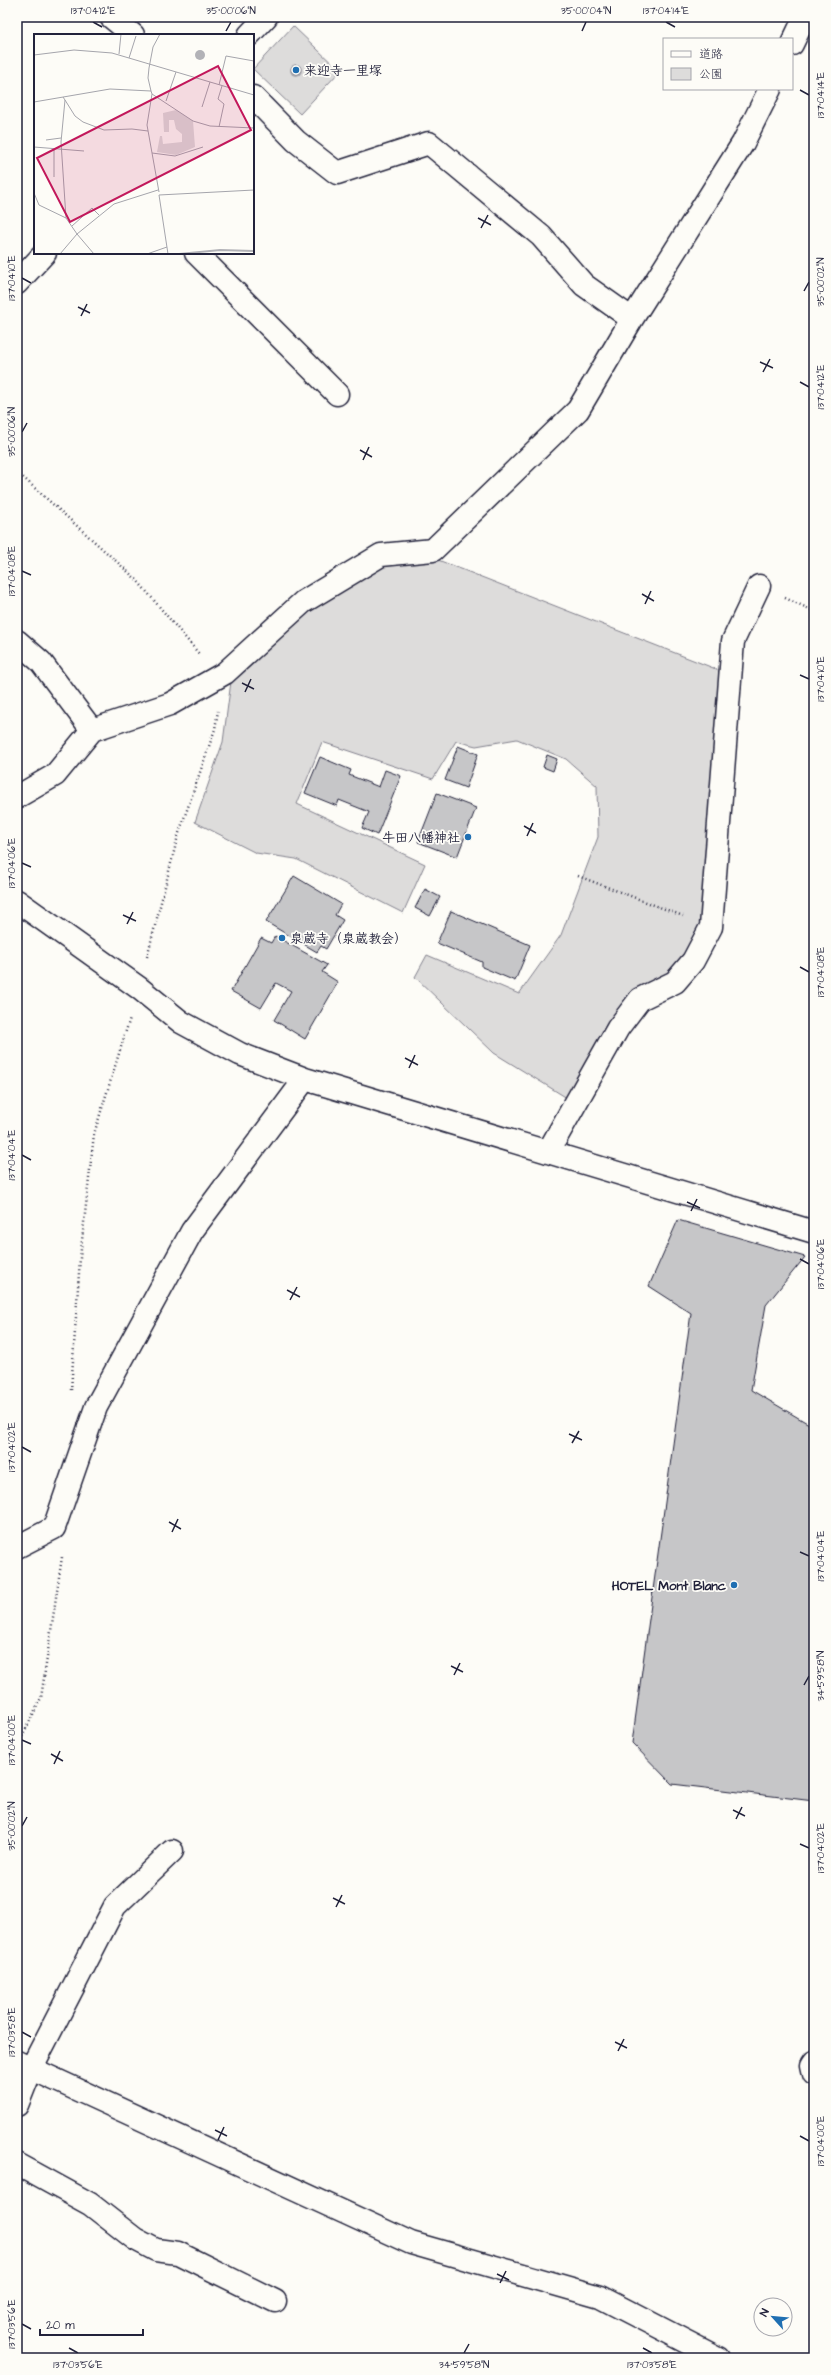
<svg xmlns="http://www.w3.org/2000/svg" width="831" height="2375" font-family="'Architects Daughter','Klee One',sans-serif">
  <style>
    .green { fill: #dddcdb; stroke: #807f8b }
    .building { fill: #c6c6c8; stroke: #22223b }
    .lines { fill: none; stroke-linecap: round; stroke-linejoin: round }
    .street-casing { stroke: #22223b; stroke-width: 25 }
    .secondary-casing { stroke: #22223b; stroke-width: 25 }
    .path { stroke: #22223b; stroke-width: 2.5; stroke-dasharray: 1 3; stroke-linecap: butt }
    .street { stroke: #fdfcf7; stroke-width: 22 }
    .secondary { stroke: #fdfcf7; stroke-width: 22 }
    .tree { fill: #a3a3aa }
    .ticks { fill: none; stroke: #22223b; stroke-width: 1.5 }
    .poi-dot { fill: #1f6fb2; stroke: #fdfcf7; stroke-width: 1.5 }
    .labels { text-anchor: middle; stroke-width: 3.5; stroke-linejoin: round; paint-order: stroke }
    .poi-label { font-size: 13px; font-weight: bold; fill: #22223b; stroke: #fdfcf7; text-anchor: start }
    .inset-river { fill: none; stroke: #b2b2b7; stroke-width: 2 }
    .inset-road { fill: none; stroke: #a5a5ac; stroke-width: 1 }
    .view { fill: #c2185b; fill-opacity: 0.15; stroke: #c2185b; stroke-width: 2 }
    .inset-edge { fill: none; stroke: #22223b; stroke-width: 2 }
    .neatline { fill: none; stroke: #22223b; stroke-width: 1.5 }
    .ticks-label { font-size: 10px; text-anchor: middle; fill: #22223b }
  </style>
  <rect width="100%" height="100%" fill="#fdfcf7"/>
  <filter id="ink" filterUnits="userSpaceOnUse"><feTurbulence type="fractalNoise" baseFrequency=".025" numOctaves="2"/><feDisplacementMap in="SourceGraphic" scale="8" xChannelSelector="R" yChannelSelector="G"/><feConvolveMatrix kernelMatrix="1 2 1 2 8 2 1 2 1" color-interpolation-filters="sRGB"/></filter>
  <g filter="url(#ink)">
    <!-- green -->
    <path class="green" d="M293,26L340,71L300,114L253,69Z
      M438,560L721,671L700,934L674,972L567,1098L494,1053L415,977L427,955L519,994L561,935L598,837L597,786L566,759L517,739L476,746L456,741L433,779L322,742L297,804L425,864L403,913L296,859L256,853L195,822L223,742L232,674L318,600L388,565Z"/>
    <!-- building -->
    <path class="building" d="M458,746L478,754L466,788L445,780Z
      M547,755L557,759L553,771L543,767Z
      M320,757L351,770L349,775L379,787L385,770L401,776L377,835L362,828L369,812L339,800L337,806L305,793Z
      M437,793L476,808L457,857L418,842Z
      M294,876L341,904L335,915L343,920L326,949L321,946L317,952L266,922Z
      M425,889L440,897L430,916L415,908Z
      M451,911L530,945L515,981L482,967V962L437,943Z
      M275,936L327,965L322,972L338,982L305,1039L274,1020L291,991L276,983L261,1008L231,991L261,938L271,943Z
      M678,1220L805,1257L766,1305L751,1390L814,1427V1801L672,1784L632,1743L691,1313L649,1286Z"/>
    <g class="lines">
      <defs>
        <path id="street" d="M111,17L133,35
          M792,44L805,17
          M253,97L296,141L337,173L429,143L541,236L584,285L632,319
          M196,253L337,394
          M17,641L41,662L92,730
          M17,797L55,775L92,730L170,704L225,673L303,602L381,555L433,550L578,410L632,319L743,143L770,89
          M17,901L139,988L181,1022L240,1054L305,1079L814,1232
          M548,1152L618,1028L640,999L675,982L693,961L711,927L733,641L759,586
          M17,1547L54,1528L96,1407L192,1231L305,1079
          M17,2062L411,2243L600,2297L718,2358
          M814,2062L812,2065L814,2074
          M17,2105L32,2067L115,1906L172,1851
          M17,2164L90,2204L135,2239L156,2250L178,2253L275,2301"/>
        <path id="secondary" d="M249,35L266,17
          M17,283L45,253"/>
      </defs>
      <!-- street casing -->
      <use href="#street" class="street-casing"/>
      <!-- secondary casing -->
      <use href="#secondary" class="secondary-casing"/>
      <!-- path -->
      <path class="path" d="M17,472L136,579L200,655
        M785,598L814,611
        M578,876L683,916
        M147,957L178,836L215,729L218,711
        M71,1390L80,1258L94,1134L130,1018
        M17,1747L41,1698L62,1557"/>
      <!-- street -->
      <use href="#street" class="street"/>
      <!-- secondary -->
      <use href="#secondary" class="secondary"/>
    </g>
    <!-- trees -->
    <circle class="tree" cx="296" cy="70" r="6"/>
  </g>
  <!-- ticks -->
  <path class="ticks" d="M93,22L102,27M666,22L675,27M226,31L231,22M582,31L586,22M800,90L809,95M478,218L491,225M481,228L488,215M22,278L31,283M804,291L809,282M78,307L90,313M81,316L87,304M760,362L773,368M763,372L770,359M800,382L809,387M22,432L27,423M360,450L372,457M363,460L369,447M22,571L31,575M642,594L654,601M645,604L651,591M800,675L809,679M242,683L254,689M245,692L251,679M524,826L536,833M527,836L533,823M22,863L31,867M123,915L136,921M127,924L133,912M800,967L809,972M405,1058L418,1065M409,1068L415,1055M22,1155L31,1160M687,1202L700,1208M691,1211L697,1199M800,1259L809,1264M287,1290L300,1297M290,1300L297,1287M569,1434L582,1440M572,1443L579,1431M22,1447L31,1452M169,1522L181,1529M172,1532L178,1519M800,1552L809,1556M451,1666L463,1672M454,1675L460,1663M804,1685L809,1676M22,1740L31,1744M51,1754L63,1761M54,1764L60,1751M733,1810L745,1816M736,1819L742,1807M22,1826L27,1817M800,1844L809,1848M333,1898L345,1904M336,1907L342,1895M22,2032L31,2037M615,2042L627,2048M618,2051L624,2039M215,2130L227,2136M800,2136L809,2141M218,2140L224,2127M497,2274L509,2280M500,2283L506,2271M22,2324L31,2329M69,2348L78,2353M643,2348L652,2353M464,2353L469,2344"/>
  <!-- markers -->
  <g class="poi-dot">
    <circle cx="296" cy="70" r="4"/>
    <circle cx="468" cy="837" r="4"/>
    <circle cx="282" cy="938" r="4"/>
    <circle cx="734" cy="1585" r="4"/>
  </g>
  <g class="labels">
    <!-- poi labels -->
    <g class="poi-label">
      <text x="304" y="75">来迎寺一里塚</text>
      <text x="460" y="842" text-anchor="end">牛田八幡神社</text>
      <text x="290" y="943">泉蔵寺（泉蔵教会）</text>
      <text x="726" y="1590" text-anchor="end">HOTEL Mont Blanc</text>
    </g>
  </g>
  <!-- overview -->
  <g transform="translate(34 34)">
    <rect width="220" height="220" fill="#fdfcf7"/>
    <path d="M142,76L159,87L161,113L142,121L123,118L126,102H128L129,110L148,108V100L142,95L140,86H135V98H130L129,79Z" fill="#dddcdb"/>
    <path d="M161 21a5 5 0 1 1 10 0a5 5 0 1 1-10 0Z" fill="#b2b2b7"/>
    <path class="inset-river" d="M145,220L186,216L220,217"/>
    <path class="inset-road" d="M85,20L87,0M0,21L40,16L78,19L220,61M95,24L102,2M185,51L192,22L220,27M117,57L114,44L115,34L119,13L126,0M118,60L113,91L125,158M29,63L31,66L27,108L32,184M31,66L41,82L49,88L70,96L98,95L114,97M132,67L142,38M0,68L76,55L117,57L118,60L159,87L176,92L220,94M168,73L176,48M185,93L190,70L184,65L188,52M12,106L27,104M0,113L50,117M118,119L141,122L169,113M20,143V116M0,159L5,171L32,184L43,200L80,170L124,156M38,192L58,174L65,181M26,220L43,200L60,220M113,220L133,213M134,220L125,161L220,156"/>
    <path class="view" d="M184,32L217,96L36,188L3,124Z"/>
    <rect width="220" height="220" class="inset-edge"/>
  </g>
  <!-- margin -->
  <rect width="831" height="2375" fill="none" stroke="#fdfcf7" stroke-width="44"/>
  <!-- legend -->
  <rect x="663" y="38" width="130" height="52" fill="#fdfcf7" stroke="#a5a5ac"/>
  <rect x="671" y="51" width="20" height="6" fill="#fdfcf7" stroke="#a5a5ac"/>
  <text x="699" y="58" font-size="12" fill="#22223b">道路</text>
  <rect x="671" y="68" width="20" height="12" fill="#dddcdb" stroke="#a5a5ac"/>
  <text x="699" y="78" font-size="12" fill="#22223b">公園</text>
  <!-- north arrow -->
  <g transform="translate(773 2317) rotate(297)"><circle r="19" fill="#fdfcf7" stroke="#a5a5ac"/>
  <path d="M0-3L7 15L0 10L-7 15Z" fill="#1f6fb2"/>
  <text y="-6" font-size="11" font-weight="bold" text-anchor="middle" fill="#22223b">N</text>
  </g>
  <!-- scale -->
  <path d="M40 2329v6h103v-6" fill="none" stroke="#22223b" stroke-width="2"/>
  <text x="46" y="2329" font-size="12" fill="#22223b" stroke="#fdfcf7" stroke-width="3" paint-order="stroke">20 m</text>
  <rect x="22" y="22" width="787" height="2331" class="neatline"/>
  <g class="ticks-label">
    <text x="93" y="14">137°04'12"E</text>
    <text x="231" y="14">35°00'06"N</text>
    <text x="586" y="14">35°00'04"N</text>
    <text x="666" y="14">137°04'14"E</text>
    <text transform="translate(820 95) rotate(-90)" y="4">137°04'14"E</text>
    <text transform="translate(11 278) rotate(-90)" y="4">137°04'10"E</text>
    <text transform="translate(820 282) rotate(-90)" y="4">35°00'02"N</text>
    <text transform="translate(820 387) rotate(-90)" y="4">137°04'12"E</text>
    <text transform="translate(11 432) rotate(-90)" y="4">35°00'06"N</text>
    <text transform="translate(11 571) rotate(-90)" y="4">137°04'08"E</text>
    <text transform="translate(820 679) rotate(-90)" y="4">137°04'10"E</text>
    <text transform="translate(11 863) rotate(-90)" y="4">137°04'06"E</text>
    <text transform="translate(820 972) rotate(-90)" y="4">137°04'08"E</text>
    <text transform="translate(11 1155) rotate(-90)" y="4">137°04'04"E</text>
    <text transform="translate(820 1264) rotate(-90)" y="4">137°04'06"E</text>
    <text transform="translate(11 1447) rotate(-90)" y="4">137°04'02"E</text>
    <text transform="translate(820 1556) rotate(-90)" y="4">137°04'04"E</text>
    <text transform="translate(820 1676) rotate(-90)" y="4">34°59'58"N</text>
    <text transform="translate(11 1740) rotate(-90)" y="4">137°04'00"E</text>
    <text transform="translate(11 1826) rotate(-90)" y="4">35°00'02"N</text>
    <text transform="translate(820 1848) rotate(-90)" y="4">137°04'02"E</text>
    <text transform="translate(11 2032) rotate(-90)" y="4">137°03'58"E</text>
    <text transform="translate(820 2141) rotate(-90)" y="4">137°04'00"E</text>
    <text transform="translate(11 2324) rotate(-90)" y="4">137°03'56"E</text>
    <text x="78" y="2368">137°03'56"E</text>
    <text x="464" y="2368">34°59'58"N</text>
    <text x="652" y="2368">137°03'58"E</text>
  </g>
</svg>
